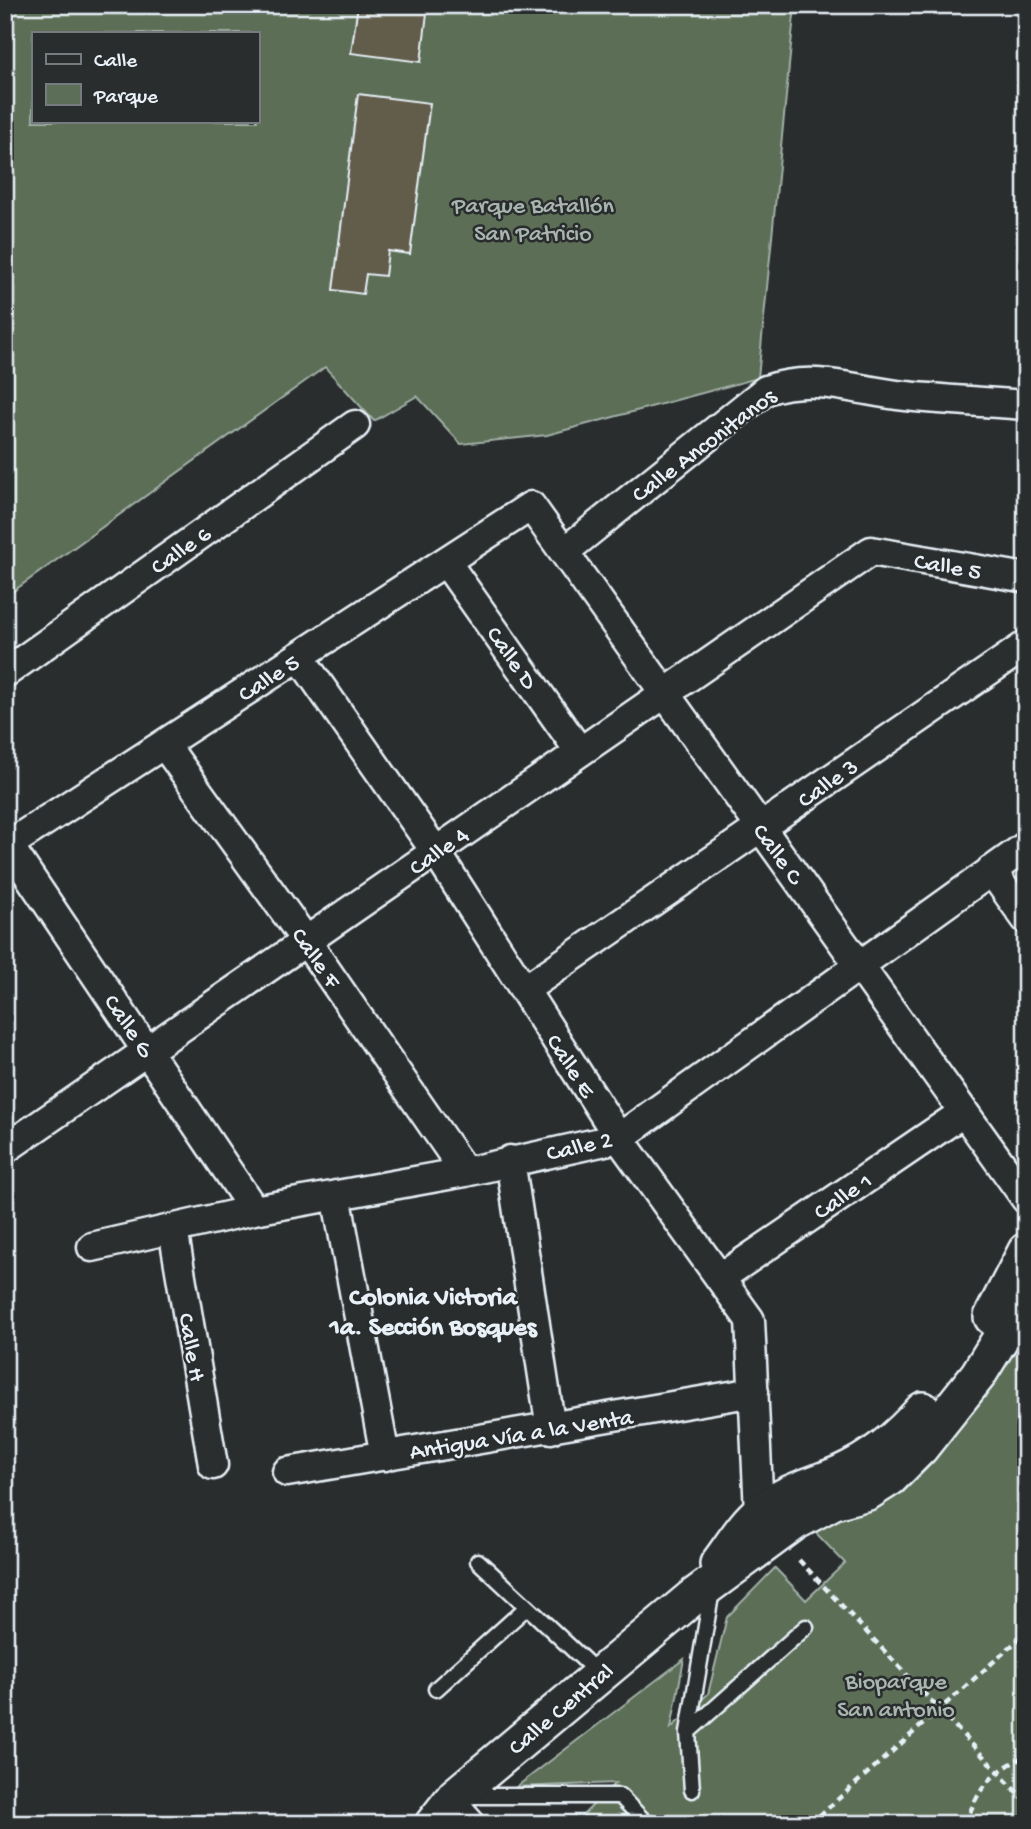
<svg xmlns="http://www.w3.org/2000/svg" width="1031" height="1829" font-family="'Gochi Hand',sans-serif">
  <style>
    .green { fill: #5c6e57; stroke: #a2b0a8; stroke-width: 2; fill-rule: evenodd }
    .building { fill: #625b4b; stroke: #e8f1f8; stroke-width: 2 }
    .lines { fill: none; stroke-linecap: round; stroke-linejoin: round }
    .service-casing { stroke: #e8f1f8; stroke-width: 19 }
    .minor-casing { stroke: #e8f1f8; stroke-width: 33 }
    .tertiary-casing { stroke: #e8f1f8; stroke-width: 40 }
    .path { stroke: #e8f1f8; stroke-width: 4.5; stroke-dasharray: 7 5; stroke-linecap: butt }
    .service { stroke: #2a2d2e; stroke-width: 14 }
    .minor { stroke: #2a2d2e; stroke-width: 28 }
    .tertiary { stroke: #2a2d2e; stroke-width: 35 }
    .labels { text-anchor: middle; stroke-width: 5; stroke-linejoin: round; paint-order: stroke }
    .park-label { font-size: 24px; fill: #a9b6b0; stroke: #2a2d2e }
    .street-label { font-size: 24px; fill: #e8f1f8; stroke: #2a2d2e }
    .neighbourhood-label { font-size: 26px; font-weight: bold; fill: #e8f1f8; stroke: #2a2d2e }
  </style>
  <rect width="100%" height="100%" fill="#2a2d2e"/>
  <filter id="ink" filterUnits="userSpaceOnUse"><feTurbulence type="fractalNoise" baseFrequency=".0143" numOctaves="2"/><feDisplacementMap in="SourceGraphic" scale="14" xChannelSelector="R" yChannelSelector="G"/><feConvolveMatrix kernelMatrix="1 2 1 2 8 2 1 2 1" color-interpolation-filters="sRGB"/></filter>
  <g filter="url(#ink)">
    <!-- green -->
    <path class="green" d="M5,5H795L758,378L547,435L461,444L417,396L374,421L325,367L5,597ZM33,33H257V121H33Z
      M1026,1320V1824H522L519,1818L582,1816L615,1783L516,1787L684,1659L671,1728L708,1694L727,1617L775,1568L806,1600L845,1563L811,1528Z"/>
    <!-- building -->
    <path class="building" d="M358,5H428L421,62L351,53Z
      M358,94L430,103L410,254L388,251L385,276L366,274L363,294L333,290Z"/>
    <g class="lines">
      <defs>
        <path id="service" d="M478,1561L599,1674
          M436,1689L527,1607
          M688,1732L806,1627
          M692,1790L688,1732L712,1590
          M455,1796L480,1824
          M464,1796H620L647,1824"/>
        <path id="minor" d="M564,552L766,390C817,373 855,391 906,396C946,400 986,402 1026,405
          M446,562L580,752
          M299,656L436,852L619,1138L750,1320L759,1512L769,1525
          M5,673L355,425
          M164,744L306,941L465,1172
          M5,840L254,1210
          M5,847L531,506L1026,1199
          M991,870L1026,919
          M524,990L1026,645
          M5,1149L871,551L1026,578
          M510,1160L551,1429
          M336,1195L385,1456
          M173,1229L213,1465
          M92,1247L254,1210L465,1172L619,1138L1026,846
          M720,1278L964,1112
          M287,1472L754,1392"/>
        <path id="tertiary" d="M992,1317L1026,1251
          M718,1564C731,1547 745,1523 762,1510C787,1491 811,1486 839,1474C873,1459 898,1438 923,1410
          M433,1824L455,1796L693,1597L795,1522L834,1501L868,1492L890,1478L920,1448L978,1375L1026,1297"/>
      </defs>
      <!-- service casing -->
      <use href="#service" class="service-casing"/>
      <!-- minor casing -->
      <use href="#minor" class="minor-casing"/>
      <!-- tertiary casing -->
      <use href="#tertiary" class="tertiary-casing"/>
      <!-- path -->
      <path class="path" d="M799,1560L1026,1802
        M821,1814L831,1824
        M810,1824L1026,1633
        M966,1824C977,1788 993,1771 1026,1756"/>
      <!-- service -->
      <use href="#service" class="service"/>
      <!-- minor -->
      <use href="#minor" class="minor"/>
      <!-- tertiary -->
      <use href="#tertiary" class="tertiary"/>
    </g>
  </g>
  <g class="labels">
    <!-- park labels -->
    <g class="park-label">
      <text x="533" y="212">Parque Batallón<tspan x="533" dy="28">San Patricio</tspan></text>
      <text x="896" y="1688">Bioparque<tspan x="896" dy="28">San antonio</tspan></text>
    </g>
    <!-- street labels -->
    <g class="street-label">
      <text transform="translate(703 444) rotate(-37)" y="8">Calle Anconitanos</text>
      <text transform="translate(180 549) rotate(-35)" y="8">Calle 6</text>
      <text transform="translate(948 565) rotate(10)" y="8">Calle 5</text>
      <text transform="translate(513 657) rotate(55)" y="8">Calle D</text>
      <text transform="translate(268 677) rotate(-33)" y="8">Calle 5</text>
      <text transform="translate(827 782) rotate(-35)" y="8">Calle 3</text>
      <text transform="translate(438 850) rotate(-35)" y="8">Calle 4</text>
      <text transform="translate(779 853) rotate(54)" y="8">Calle C</text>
      <text transform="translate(317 957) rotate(55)" y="8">Calle F</text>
      <text transform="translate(130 1025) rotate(56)" y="8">Calle G</text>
      <text transform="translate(572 1065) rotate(57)" y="8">Calle E</text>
      <text transform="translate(579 1145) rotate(-13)" y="8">Calle 2</text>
      <text transform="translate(842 1195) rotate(-34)" y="8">Calle 1</text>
      <text transform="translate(193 1347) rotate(80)" y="8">Calle H</text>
      <text transform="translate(521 1433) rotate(-9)" y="8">Antigua Vía a la Venta</text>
      <text transform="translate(560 1708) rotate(-40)" y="8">Calle Central</text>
    </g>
    <!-- neighbourhood labels -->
    <g class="neighbourhood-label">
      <text x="433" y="1304">Colonia Victoria<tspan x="433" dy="30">1a. Sección Bosques</tspan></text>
    </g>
  </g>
  <!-- margin -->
  <rect width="1031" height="1829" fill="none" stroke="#2a2d2e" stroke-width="28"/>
  <rect x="14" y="14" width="1003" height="1801" fill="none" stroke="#e8f1f8" stroke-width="2.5" filter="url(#ink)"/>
  <!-- legend -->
  <rect x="32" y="32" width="228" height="91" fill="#2a2d2e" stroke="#767b7f" stroke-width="2"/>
  <rect x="46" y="54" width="35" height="10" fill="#2a2d2e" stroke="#767b7f" stroke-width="2"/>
  <text x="94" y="66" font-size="21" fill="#e8f1f8">Calle</text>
  <rect x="46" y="84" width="35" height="21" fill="#5c6e57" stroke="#767b7f" stroke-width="2"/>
  <text x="94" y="102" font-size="21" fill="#e8f1f8">Parque</text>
</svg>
